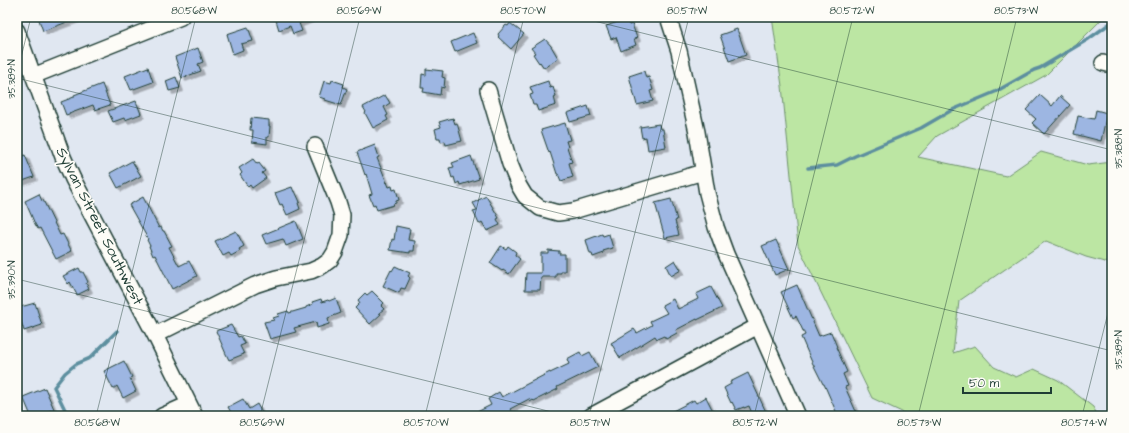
<svg xmlns="http://www.w3.org/2000/svg" width="1129" height="433" font-family="'Architects Daughter',sans-serif">
  <style>
    .green { fill: #bce6a3; stroke: #6e926c }
    .lines { fill: none; stroke-linecap: round; stroke-linejoin: round }
    .stream { stroke: #5d8f9f; stroke-width: 3.5 }
    .building { fill: #9db6e2; stroke: #1f3d34; filter: url(#shadow) }
    .minor-casing { stroke: #1f3d34; stroke-width: 18 }
    .minor { stroke: #fdfcf7; stroke-width: 15 }
    .ticks { fill: none; stroke: #1f3d34; stroke-width: 1; stroke-opacity: 0.45 }
    .labels { text-anchor: middle; stroke-width: 3.5; stroke-linejoin: round; paint-order: stroke }
    .street-label { font-size: 15px; fill: #1f3d34; stroke: #fdfcf7 }
    .neatline { fill: none; stroke: #1f3d34; stroke-width: 1.5 }
    .ticks-label { font-size: 10px; text-anchor: middle; fill: #1f3d34 }
  </style>
  <defs>
    <filter id="shadow"><feDropShadow dx="3.5" dy="3.5" stdDeviation="0" flood-color="#0004"/></filter>
  </defs>
  <rect width="100%" height="100%" fill="#e0e7f1"/>
  <filter id="ink" filterUnits="userSpaceOnUse"><feTurbulence type="fractalNoise" baseFrequency=".025" numOctaves="2"/><feDisplacementMap in="SourceGraphic" scale="8" xChannelSelector="R" yChannelSelector="G"/><feConvolveMatrix kernelMatrix="1 2 1 2 8 2 1 2 1" color-interpolation-filters="sRGB"/></filter>
  <g filter="url(#ink)">
    <!-- green -->
    <path class="green" d="M772,17H1104L1046,75L937,136L918,157L1006,176L1041,152L1088,165L1112,162V264L1086,257L1046,241L959,301L953,353L975,346L994,367L1016,377L1034,369L1058,380L1093,407L1098,416H907L906,414L872,398L798,245L782,86Z"/>
    <g class="lines">
      <!-- stream -->
      <path class="stream" d="M808,168L837,165L855,156L921,128L952,110L995,92L1034,70L1040,68L1087,40L1112,22
        M68,416L54,387L65,373L76,364L90,358L117,331"/>
    </g>
    <!-- building -->
    <path class="building" d="M38,17H78V18L43,31Z
      M275,17H312V18L299,23L302,31L293,34L290,26L279,30Z
      M627,19L629,25L632,24L637,38L634,39L636,45L621,51L616,37L611,39L606,26Z
      M510,23L524,34L511,49L498,37L499,36L498,34L506,25L508,26Z
      M248,27L253,41L241,44L243,50L233,54L227,34Z
      M737,29L746,55L729,61L720,35Z
      M473,33L477,43L455,52L451,42Z
      M545,39L551,46L558,58L544,68L540,62L539,63L533,54L535,53L531,48Z
      M198,48L203,62L198,64L201,71L182,78L175,57Z
      M148,67L153,82L131,90L125,76Z
      M426,69L443,71L442,77L445,78L444,88L441,87L440,95L423,92L424,88H421L422,74L426,75Z
      M644,71L646,78L649,77L653,90L650,91L653,101L637,105L629,76Z
      M176,77L180,88L169,91L166,81Z
      M332,80L344,84L343,87L347,89L341,105L325,100V99L319,97L324,81L331,83Z
      M548,81L550,88L553,87L556,96L554,97L556,105L538,111L536,105H533L530,95L533,94L530,87Z
      M102,84L110,105L95,110L93,105L66,115L61,102L74,97V95Z
      M385,95L390,103L384,107L388,115L386,116L388,120L373,128L365,113L366,112L363,107Z
      M1040,95L1052,106L1060,96L1070,105L1044,134L1032,123L1036,119L1026,110Z
      M136,101L141,114L125,120L124,118L113,122L108,111Z
      M588,106L591,116L570,122L567,113Z
      M1096,110L1107,113L1101,141L1074,134L1078,116L1094,119Z
      M251,118L269,120V126H270L269,137H267V144L252,142L253,130H250Z
      M453,118L455,124L457,123L462,141L446,145L445,141L441,142L440,138H437L435,129L441,127L439,122Z
      M565,123L570,140L566,141L568,147H567L572,162L569,163L573,177L561,181L558,174H557L550,152L549,153L541,130Z
      M659,124L660,129H663L666,147L648,150L646,137L642,138L640,127Z
      M375,145L379,157L377,158L387,183V182L389,187L392,186L393,190L396,189L399,200L396,201V203L393,204L394,205L377,210L375,204L373,205L369,195L372,194L366,174L365,175L357,152Z
      M25,155L34,177L17,183V158Z
      M471,156L479,179L460,185L459,182L456,184L454,177L452,178L449,168L454,167L452,163Z
      M253,159L257,164L259,163L265,171L262,173L266,178L252,188L250,185L248,187L240,175L242,173L239,168Z
      M132,161L141,176L118,188L110,173Z
      M292,187L294,192L295,191L300,202L298,203L300,209L287,215L282,204L280,205L275,193Z
      M39,194L42,201L43,200L60,235L63,234L71,250L72,251L56,259L40,228L38,229L35,224L25,201Z
      M486,196L499,218L497,219L500,225L487,231L482,222L479,224L473,211L477,210L473,203Z
      M143,197L159,228L161,227L163,231H164L172,246L169,247L179,266L189,261L197,276L172,289L155,255L153,256L149,246H150L147,240L148,239L129,205Z
      M671,199L677,220L675,221L679,235L665,238L655,203Z
      M296,221L303,239L286,246L283,239L266,244L262,235Z
      M396,226L410,229L408,240L415,241L414,251H410V253L390,250L392,239L394,240Z
      M236,231L244,246L239,249L240,251L231,256L229,253L223,256L215,241Z
      M602,234L603,236L609,234L613,248L603,251L604,253L593,257L592,254H590L586,240Z
      M776,240L789,269L775,275L762,246Z
      M501,246L506,249L508,246L516,252L515,255L520,259L509,274L503,270L502,271L490,263Z
      M548,250L559,251V254H565V271H561V273H556V277H541L540,290H525L526,273H541V253H548Z
      M675,260L681,270L671,276L666,266Z
      M395,266L410,273L408,276L410,278L405,289L401,288L399,293L383,286L391,270L392,271Z
      M79,268L81,272H83L88,282L86,283L89,289L77,295L70,282L68,284L63,276Z
      M797,285L819,336L831,332L837,347H836L847,372L843,374L848,386L845,387L858,416H838L824,384H823L811,360L801,337L805,335L796,316L793,318L781,292Z
      M711,287L722,308L697,320V319L676,330L677,333L666,339L664,336L657,339L655,336L620,358L611,343L634,329L637,333L652,325L650,321L667,313L662,305L673,299L678,309L698,299L696,294Z
      M372,291L384,303L381,306L384,309L379,313L381,314L370,324L355,308L360,303L358,300L365,293L367,295Z
      M336,298L341,313L328,318L329,324L317,328L316,322L294,328L296,332L270,339L264,322L274,320L273,318L279,316L278,314L288,311L289,313L306,308V307L313,304L312,302L321,299L322,302L328,300L329,301Z
      M35,303L42,325L24,331L17,308Z
      M231,325L238,337L241,336L245,344L240,346L244,354L229,360L226,354L216,331Z
      M580,352L582,356L590,352L598,367L557,387L558,389L534,401L533,400L530,402L529,399L510,409L512,412L504,416H469L491,405L488,399L499,392L502,397L550,372V373L569,364L567,359Z
      M124,361L132,377L130,378L136,391L123,398L117,386L113,389L104,371Z
      M748,373L766,412L758,416H753L749,406L744,408V407L736,410L732,402L731,403L724,388L731,384L730,382Z
      M45,388L54,409L37,416H31L23,397Z
      M706,397L714,413L709,416H663L694,400L696,403Z
      M243,399L249,409L257,404L262,413L257,416H233L228,407Z"/>
    <g class="lines">
      <defs>
        <path id="minor" d="M668,17L679,51L697,132L707,193L716,227L726,254L798,416
          M17,31L63,157L73,179L155,335L195,416
          M1103,63L1112,65
          M33,76L181,17
          M488,90L510,164L519,186L525,196L540,208L558,213L573,211L703,172
          M155,335L255,285L276,278L311,271L322,266L330,260L335,252L341,235L342,215L338,202L315,146
          M162,416L189,404
          M591,416L758,326"/>
      </defs>
      <!-- minor casing -->
      <use href="#minor" class="minor-casing"/>
      <!-- minor -->
      <use href="#minor" class="minor"/>
    </g>
  </g>
  <!-- ticks -->
  <path class="ticks" d="M578,17L1112,150M17,74L31,17M17,78L1112,351M17,279L568,416M96,416L196,17M260,416L360,17M425,416L524,17M589,416L689,17M754,416L853,17M918,416L1017,17M1082,416L1112,297"/>
  <g class="labels">
    <!-- street labels -->
    <g class="street-label">
      <text transform="translate(100 226) rotate(63)" y="5">Sylvan Street Southwest</text>
    </g>
  </g>
  <!-- margin -->
  <rect width="1129" height="433" fill="none" stroke="#fdfcf7" stroke-width="44"/>
  <!-- scale -->
  <path d="M963 387v6h88v-6" fill="none" stroke="#1f3d34" stroke-width="2"/>
  <text x="969" y="387" font-size="12" fill="#1f3d34" stroke="#fdfcf7" stroke-width="3" paint-order="stroke">50 m</text>
  <rect x="22" y="22" width="1085" height="389" class="neatline"/>
  <g class="ticks-label">
    <text x="194" y="14">80.568°W</text>
    <text x="359" y="14">80.569°W</text>
    <text x="523" y="14">80.570°W</text>
    <text x="687" y="14">80.571°W</text>
    <text x="852" y="14">80.572°W</text>
    <text x="1016" y="14">80.573°W</text>
    <text transform="translate(11 79) rotate(-90)" y="4">35.389°N</text>
    <text transform="translate(1118 149) rotate(-90)" y="4">35.388°N</text>
    <text transform="translate(11 280) rotate(-90)" y="4">35.390°N</text>
    <text transform="translate(1118 350) rotate(-90)" y="4">35.389°N</text>
    <text x="97" y="426">80.568°W</text>
    <text x="262" y="426">80.569°W</text>
    <text x="426" y="426">80.570°W</text>
    <text x="590" y="426">80.571°W</text>
    <text x="755" y="426">80.572°W</text>
    <text x="919" y="426">80.573°W</text>
    <text x="1084" y="426">80.574°W</text>
  </g>
</svg>
